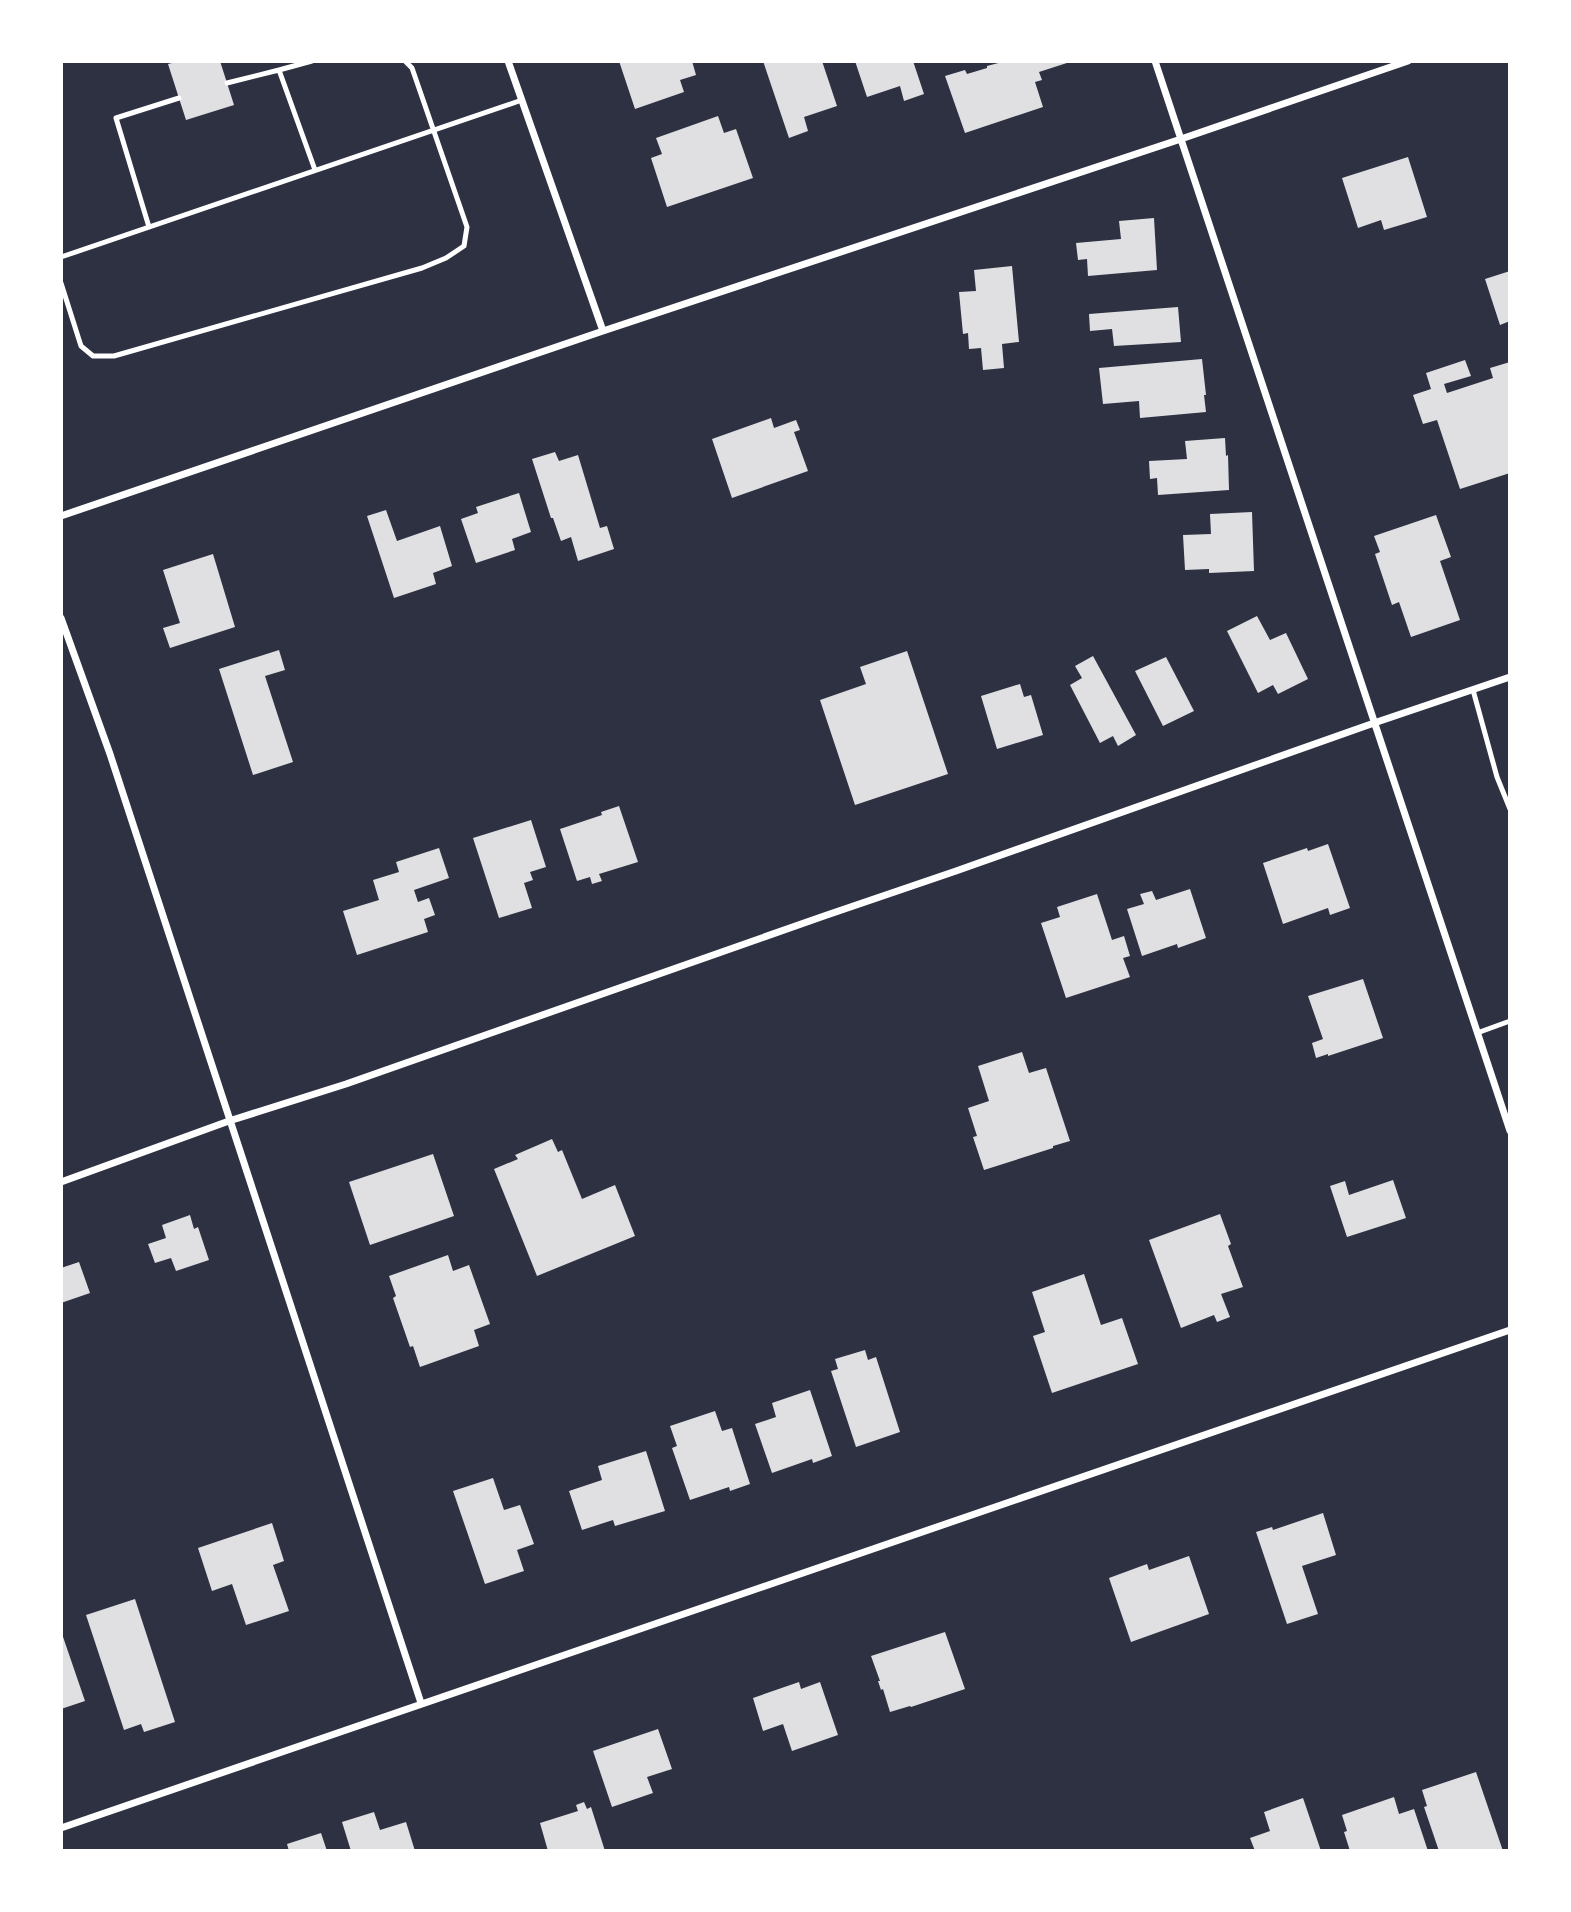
<svg xmlns="http://www.w3.org/2000/svg" width="1571" height="1912" font-family="'Public Sans',sans-serif">
  <style>
    .building { fill: #e0e0e3 }
    .lines { fill: none; stroke-linecap: round; stroke-linejoin: round }
    .service { stroke: #fff; stroke-width: 5 }
    .minor { stroke: #fff; stroke-width: 7 }
  </style>
  <rect width="100%" height="100%" fill="#2d3142"/>
  <!-- building -->
  <path class="building" d="M171,61H220L234,105L186,120L168,64L172,63Z
    M619,61H692L696,75L680,80L684,92L635,109Z
    M763,61H822L837,106L804,117L808,131L789,138Z
    M855,61H913L924,94L904,101L900,86L867,97Z
    M1006,61L1070,62L1039,72L1042,80L1035,82L1043,107L965,133L945,76L965,70L967,74L987,68V66Z
    M718,116L724,133L736,129L753,178L667,207L651,158L662,154L656,138Z
    M1408,157L1427,217L1384,230L1381,220L1358,228L1342,178Z
    M1154,218L1157,270L1088,276L1087,259L1078,260L1076,243L1121,239L1119,221Z
    M1012,266L1019,342L1002,344L1004,368L983,370L981,348L969,349L968,333L963,334L959,292L976,291L974,270Z
    M1510,271V321L1500,325L1485,279Z
    M1178,307L1181,342L1114,346L1112,329L1090,331L1089,314Z
    M1202,359L1206,395H1204L1206,412L1140,418L1139,401L1103,404L1099,368Z
    M1465,360L1471,376L1444,384L1447,393L1493,378L1490,368L1510,362V473L1460,489L1437,420L1423,424L1413,395L1431,389L1426,373Z
    M771,418L774,428L796,420L800,430L794,432L808,471L732,498L712,439Z
    M1225,438L1226,456L1228,455L1229,490L1158,495L1157,478L1150,479L1149,461L1187,459L1185,441Z
    M555,452L559,461L578,455L600,528L607,526L614,549L578,561L571,537L561,541L553,518H551L532,459Z
    M519,493L531,532L512,539L515,550L476,563L461,519L478,513L476,507Z
    M386,510L397,541L440,526L452,566L433,573L436,584L394,598L367,516Z
    M1252,512L1254,571L1209,573V569L1185,570L1183,535L1211,534L1210,514Z
    M1436,515L1451,557L1440,561L1460,620L1411,637L1399,602L1392,605L1375,554L1380,552L1374,536Z
    M213,554L235,627L170,648L163,628L180,623L163,570Z
    M1257,616L1270,640L1286,633L1308,679L1278,694L1273,685L1258,693L1227,631Z
    M279,650L285,670L265,676L293,762L253,775L219,669Z
    M907,651L948,774L855,805L820,700L866,684L860,667Z
    M1093,656L1136,735L1118,746L1113,736L1100,743L1070,685L1082,678L1075,666Z
    M1166,657L1194,711L1163,726L1135,671Z
    M1020,684L1024,697L1031,695L1043,735L997,749L981,696Z
    M619,806L638,862L599,874L602,881L592,884L590,877L577,881L560,829L602,815L601,812Z
    M531,820L546,867L530,872L533,880L524,883L532,908L499,918L473,838Z
    M1328,844L1350,908L1330,915L1328,908L1283,924L1263,863L1307,848L1308,851Z
    M439,848L449,878L414,890L418,902L429,898L435,915L424,919L428,932L357,955L343,911L379,900L373,880L399,872L396,862Z
    M1190,889L1206,938L1178,948L1177,944L1142,956L1127,909L1144,904L1140,894L1152,891L1156,900Z
    M1097,894L1112,940L1124,936L1130,956L1123,958L1130,977L1066,998L1041,923L1060,917L1057,907Z
    M1363,979L1383,1038L1328,1056V1054L1316,1058L1312,1043L1323,1039L1308,996Z
    M1022,1052L1029,1073L1046,1068L1070,1141L1053,1146V1148L984,1170L973,1137L977,1136L968,1108L989,1101L978,1066Z
    M552,1139L558,1152L562,1150L582,1199L615,1185L635,1236L537,1276L494,1169L518,1159L515,1155Z
    M433,1154L454,1216L370,1245L349,1182Z
    M1393,1180L1406,1218L1347,1237L1330,1186L1345,1181L1349,1195Z
    M1220,1214L1231,1244L1228,1246L1243,1287L1221,1294L1230,1317L1217,1322L1214,1315L1181,1328L1149,1240Z
    M190,1215L194,1229L198,1227L209,1260L176,1271L171,1258L155,1263L148,1244L166,1238L162,1225Z
    M448,1255L453,1271L469,1265L490,1324L474,1330L479,1346L420,1367L413,1346L410,1347L393,1298L396,1296L389,1276Z
    M79,1262L90,1293L61,1303V1268Z
    M1084,1274L1101,1325L1122,1318L1138,1364L1052,1393L1033,1336L1045,1332L1032,1292Z
    M865,1350L868,1360L876,1357L900,1432L856,1447L831,1371L838,1369L835,1359Z
    M810,1390L832,1456L813,1463L812,1459L772,1473L755,1424L776,1417L772,1403Z
    M715,1411L722,1431L732,1428L750,1484L730,1491L729,1487L690,1500L672,1448L677,1446L670,1426Z
    M646,1451L665,1511L615,1526L613,1520L582,1530L569,1491L602,1480L598,1466Z
    M493,1478L504,1510L520,1505L534,1544L517,1550L524,1571L485,1584L453,1491Z
    M1323,1513L1336,1555L1302,1566L1318,1614L1287,1624L1256,1532L1272,1527L1273,1530Z
    M272,1523L284,1561L273,1565L289,1611L246,1625L232,1584L212,1591L198,1548Z
    M1189,1556L1209,1614L1131,1642L1109,1578L1147,1564L1149,1570Z
    M135,1599L175,1722L144,1732L141,1724L124,1730L86,1615Z
    M61,1631L85,1701L61,1709Z
    M945,1632L965,1689L911,1707L910,1706L890,1712L883,1689L881,1690L878,1681H880L871,1656Z
    M799,1682L801,1689L820,1682L838,1735L792,1751L783,1724L763,1731L753,1698Z
    M658,1729L672,1769L647,1777L653,1793L612,1807L593,1751Z
    M1476,1772L1503,1851H1439L1424,1807L1427,1806L1422,1790Z
    M1394,1797L1399,1814L1414,1809L1428,1851H1350L1344,1832L1347,1831L1342,1815Z
    M1303,1798L1321,1851H1255L1250,1838L1270,1831L1264,1812Z
    M584,1802L587,1809L591,1807L605,1851H548L540,1823L578,1811L576,1805Z
    M374,1812L380,1830L406,1822L415,1851H351L342,1822Z
    M321,1833L327,1851H289L287,1844Z"/>
  <g class="lines">
    <!-- service -->
    <path class="service" d="M279,70L312,61
      M227,83L279,70L315,170
      M149,227L116,118L179,98
      M61,257L522,100
      M61,283L81,346L93,356H114L422,268L446,258L464,246L467,227L412,68L405,61
      M1473,690L1497,777L1510,809
      M1477,1033L1510,1021"/>
    <!-- minor -->
    <path class="minor" d="M508,61L603,331
      M1155,61L1510,1131
      M61,516L603,331L1181,139L1408,61
      M61,618L110,754L421,1703
      M61,1182L229,1121L346,1084L824,916L956,871L1374,723L1510,677
      M61,1828L1510,1330"/>
  </g>
  <!-- border -->
  <rect width="1571" height="1912" fill="none" stroke="#ffffff" stroke-width="126"/>
</svg>
